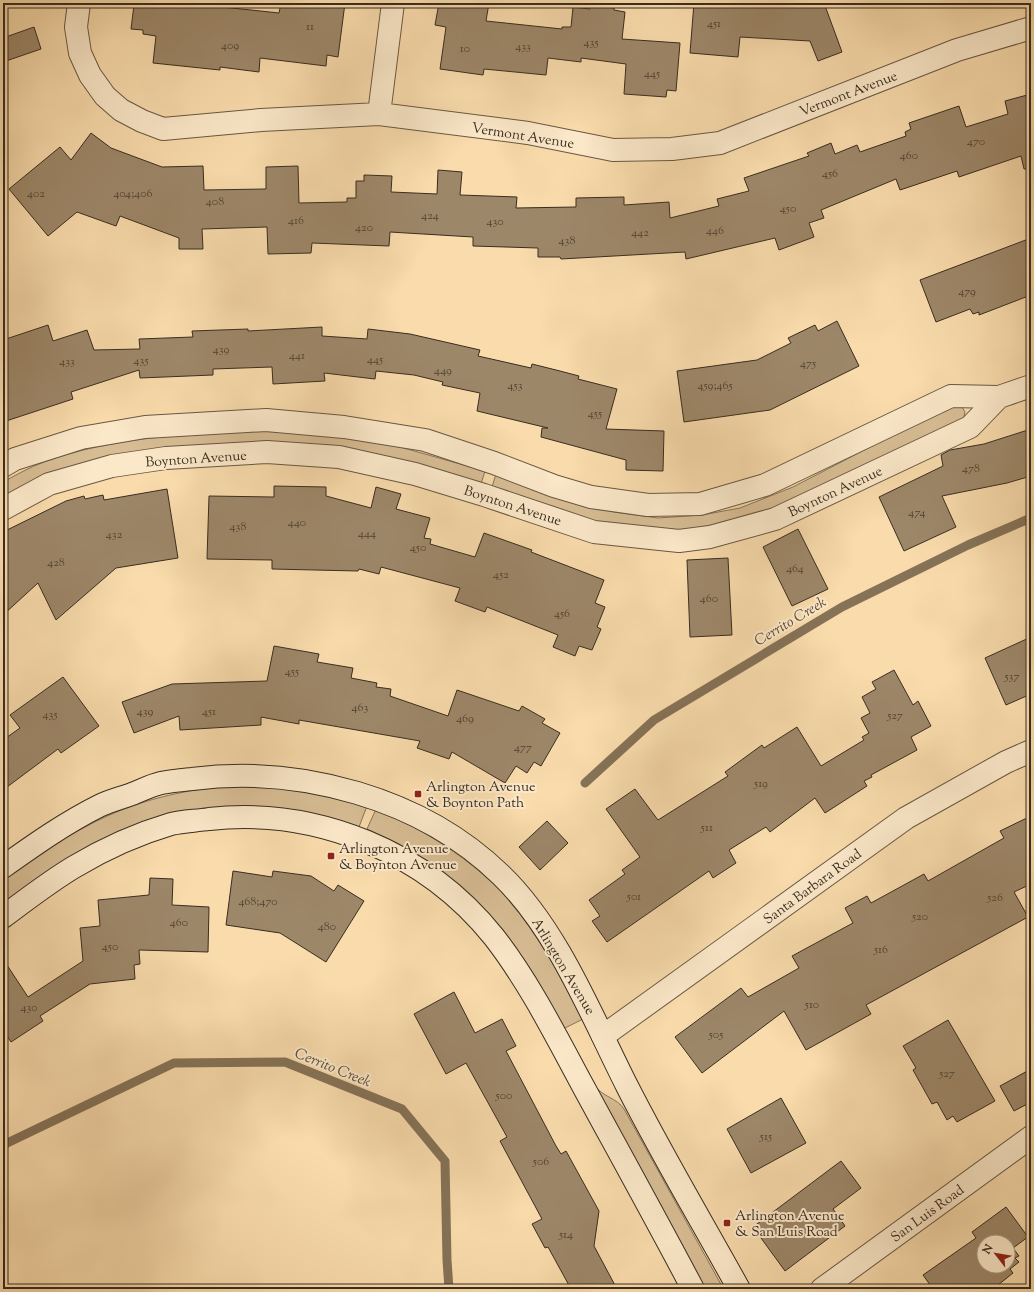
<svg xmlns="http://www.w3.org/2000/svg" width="1034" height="1292" font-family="'Sorts Mill Goudy',serif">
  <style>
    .green { fill: #d8bd94; stroke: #88755a }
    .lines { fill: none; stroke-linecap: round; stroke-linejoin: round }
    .stream { stroke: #857257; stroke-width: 9 }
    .building { fill: #9d8769; stroke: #392d20; fill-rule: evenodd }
    .minor-casing { stroke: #695843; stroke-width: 24 }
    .secondary-casing { stroke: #392d20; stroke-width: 24 }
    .minor { stroke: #fbe8c9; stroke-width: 22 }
    .secondary { stroke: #fbe8c9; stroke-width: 22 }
    .poi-dot { fill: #8f2418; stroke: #fbe8c9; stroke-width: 1.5 }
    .labels { text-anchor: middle; stroke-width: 4; stroke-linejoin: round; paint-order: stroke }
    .number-label { font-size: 12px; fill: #524432 }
    .street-label { font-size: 14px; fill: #392d20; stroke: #fbe8c9 }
    .poi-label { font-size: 14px; fill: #392d20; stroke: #fbe8c9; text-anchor: start }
    .water-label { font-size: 15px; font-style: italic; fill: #594a37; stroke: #fbe8c9 }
  </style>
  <rect width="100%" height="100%" fill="#f9dbac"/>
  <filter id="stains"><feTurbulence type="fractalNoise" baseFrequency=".005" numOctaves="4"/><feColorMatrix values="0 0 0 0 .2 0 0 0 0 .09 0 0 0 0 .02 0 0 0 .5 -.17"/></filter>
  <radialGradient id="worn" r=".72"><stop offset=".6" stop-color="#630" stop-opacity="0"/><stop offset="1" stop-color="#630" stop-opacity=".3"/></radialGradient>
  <!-- green -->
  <path class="green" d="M953,404L962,407L965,412L964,417L959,422L776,510L736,521L677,532L594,523L492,487L496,474L551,495L614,512L658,518L702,515L740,508L793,487Z
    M258,430L328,435L393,445L485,471L481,484L259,444L3,498V482C16,475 30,467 44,462C113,437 186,434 258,430Z
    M242,785L332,793L367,806L359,827L334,819L170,817L3,907V880C30,861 57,841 87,826C135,800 188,788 242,785Z
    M376,809C437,835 496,875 533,931C551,958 567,990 583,1019L561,1030L430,864L399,844L367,829Z
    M595,1086C603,1097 617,1098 624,1109L723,1288L705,1289Z"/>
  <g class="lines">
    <!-- stream -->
    <path class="stream" d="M585,783L654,720L842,607L968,545L1031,518
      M3,1145L174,1063L285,1062L402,1109L445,1161L447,1260L449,1289"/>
  </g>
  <!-- building -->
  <path class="building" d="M140,3H185L279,13L281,3H345L338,57L327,55L326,66L260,58L259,72L220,67V70L153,63L156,36L143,34V30L131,29L134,5H139Z
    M439,3H489L486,21L562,29V27H571L573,7L590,9L591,5L614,8V10L625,12L622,39L680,43L676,91L667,90L666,97L624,94L626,64L581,58V62L548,58L546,75L484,69L483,75L440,69L446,27L435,25Z
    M694,3H824L842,52L818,61L810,41L740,37L738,57L690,53Z
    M34,27L41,49L3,62V38Z
    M1031,94V168L1024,169L1021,156L959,177L957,171L900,190L896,179L821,210L824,218L809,223L814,237L779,250L775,238L686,259L685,252L561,259L560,257H538V248L473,246V237L390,232L389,246L312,243L311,253L268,254L267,227L202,229L203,249H179V238L120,216L116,226L77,212L48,236L9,189L60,147L71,160L91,133L111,148L162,167L203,166L204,190L266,189V167L298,166L299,203L347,202V198H356V181H364V175L392,176L391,192L437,194L438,170L462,172L460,195L517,197L516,208L576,207V198L624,197V205L669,202L670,218L719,206L717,199L749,191L744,178L809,156L807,153L831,143L835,154L857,145L860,152L906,136L905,132L911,129L909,123L959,106L966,127L1008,114L1005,101Z
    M1031,238V295L979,315V312L973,314L970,309L936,322L920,280Z
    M837,321L859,366L770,410L684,422L677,371L757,360L791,343L788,338L815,325L818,331Z
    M48,325L53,341L87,330L94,350L140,349L139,339L193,337L192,331L248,329V331L322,327V336L367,339L368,329L410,334L480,350L478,356L531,368L532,364L560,371L579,376L578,379L617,389L606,429L664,431L663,471L626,470V460L541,437L542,428H548L477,411L480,393L442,385L443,382L414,375L376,371L375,379L324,373L325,381L273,384L272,367L213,369V375L140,378L139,370L71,392L73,399L3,422V340Z
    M1031,429V476L1007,483L942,496L956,527L904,551L879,497L943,466L941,455L950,450L984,444Z
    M274,486L326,487V496L371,508L376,487L401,494L396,509L430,518L424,538L431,539L430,544L475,557L484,533L532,550L531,552L604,580L595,603L605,607L597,627L601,629L592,650L579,646L575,656L553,647L558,635L487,607L485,612L455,601L460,588L381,567L379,574L359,569L358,571L272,569V560L207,559L209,496L274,497Z
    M167,489L178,558L116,568L56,620L38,583L3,615V532L66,501L84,496L85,499L103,495L104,500Z
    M798,529L828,589L792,606L763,547Z
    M728,558L732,635L690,637L687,560Z
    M1031,637V694L1006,705L985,658Z
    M274,646L319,654L317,662L353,668L351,678L377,683L376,687L391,689L390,696L448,716L457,690L519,711L522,706L545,719L542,723L560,733L541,766L534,762L527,773L516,766L505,783L452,752L449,759L417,748L420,741L299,720V724L261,717V725L180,730L179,716L134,733L122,702L172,684L267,681Z
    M894,670L913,705L918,701L931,726L911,737L917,750L871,775L872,777L864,781L867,786L825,813L815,798L770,832L766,827L729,850L736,863L713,878L709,871L607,942L592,921L600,916L589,900L625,874L622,870L640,857L606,809L635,789L658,820L728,776L725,772L762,745L764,748L797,727L821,766L864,740L862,737L869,733L861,718L870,713L862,697L876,689L872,682Z
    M63,677L99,726L61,753L58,749L3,790V740L20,728L10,715Z
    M1031,816V884L1014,892L1028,917L866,1005L871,1014L806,1050L784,1011L702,1073L675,1037L741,988L748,997L799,968L792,956L853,923L845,908L867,896L871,903L924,874L928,881L1004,838L1000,831Z
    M547,821L568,843L540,870L519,847Z
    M233,871L272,877L273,871L311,876L334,891L338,885L364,901L326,962L280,933L226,925Z
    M150,878L173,879L172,905L209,907L208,952L139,950L140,964L134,965L135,979L90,984L40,1016L43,1021L11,1042L3,1030V959L28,997L83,961L80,928L100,926L98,900L149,895Z
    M454,992L475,1033L502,1019L516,1046L506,1051L556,1146L561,1154L566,1151L599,1211L594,1246L617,1289H571L548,1247L545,1248L532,1224L542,1219L500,1141L507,1137L466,1063L446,1074L414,1014Z
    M948,1020L995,1101L957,1122L953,1116L947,1120L937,1102L932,1104L913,1070L916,1068L903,1046Z
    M1031,1069V1102L1014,1111L1000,1086Z
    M781,1098L806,1143L751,1173L727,1129Z
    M841,1161L861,1188L833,1209L845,1226L785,1271L753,1227Z
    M1006,1207L1028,1237L1013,1248L1019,1256L1015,1258L1019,1262L1010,1269L1013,1273L993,1289H933L923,1275L976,1238L972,1232ZM984,1242H1008V1266H984Z"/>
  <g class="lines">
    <defs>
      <path id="minor" d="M79,3L76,27L80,53L90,75L105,96L121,110L142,121L163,129L261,120L379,114L528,133L613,150L672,149L720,143L957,50L1031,28
        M379,114L393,3
        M3,466L15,459L81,438L145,427L266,420L344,427L425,440L494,463L554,486L591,497L648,505L700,504L765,485L951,396L999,397L1031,386
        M3,509L49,484L112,466L166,458L267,452L339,457L415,474L484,495L594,532L679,541L710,537L775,519L970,427L999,397
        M603,1036L906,818L1006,762L1031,751
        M822,1289L1031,1137"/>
      <path id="secondary" d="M3,867C34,845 65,823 99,806C109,801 121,798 132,794C142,790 152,785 161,783C171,781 182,780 192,779C299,765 422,798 501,875C558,930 592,1017 627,1086C662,1155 702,1222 739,1289
        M3,917C26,900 49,882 74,867C104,849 137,834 171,824C182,821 196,821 209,819C317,807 426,852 494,937C529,982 556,1036 583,1086C620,1154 657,1221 693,1289"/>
    </defs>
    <!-- minor casing -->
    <use href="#minor" class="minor-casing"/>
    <!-- secondary casing -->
    <use href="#secondary" class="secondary-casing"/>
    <!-- minor -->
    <use href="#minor" class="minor"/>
    <!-- secondary -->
    <use href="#secondary" class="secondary"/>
  </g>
  <!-- markers -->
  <g class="poi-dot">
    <rect x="414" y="790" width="8" height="8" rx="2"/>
    <rect x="327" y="852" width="8" height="8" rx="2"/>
    <rect x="723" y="1219" width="8" height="8" rx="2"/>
  </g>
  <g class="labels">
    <!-- number labels -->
    <g class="number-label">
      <text x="714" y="27">451</text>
      <text x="310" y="30">11</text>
      <text x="591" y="46">435</text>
      <text x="230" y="49">409</text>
      <text x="523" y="50">433</text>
      <text x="465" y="52">10</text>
      <text x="652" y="77">445</text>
      <text x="976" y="145">470</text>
      <text x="909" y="159">460</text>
      <text x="830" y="177">456</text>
      <text x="36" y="197">402</text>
      <text x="133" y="197">404;406</text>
      <text x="215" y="205">408</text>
      <text x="788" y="212">450</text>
      <text x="430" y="219">424</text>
      <text x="296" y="224">416</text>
      <text x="495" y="225">430</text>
      <text x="364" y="231">420</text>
      <text x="715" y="234">446</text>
      <text x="640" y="236">442</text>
      <text x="567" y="244">438</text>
      <text x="967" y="295">479</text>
      <text x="221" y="353">439</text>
      <text x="297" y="359">441</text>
      <text x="375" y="363">445</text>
      <text x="141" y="364">435</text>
      <text x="67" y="365">433</text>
      <text x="808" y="367">475</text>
      <text x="443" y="374">449</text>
      <text x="515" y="389">453</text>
      <text x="715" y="389">459;465</text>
      <text x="595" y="417">455</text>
      <text x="971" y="472">478</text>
      <text x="917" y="516">474</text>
      <text x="297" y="526">440</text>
      <text x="238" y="530">438</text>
      <text x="367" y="537">444</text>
      <text x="114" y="538">432</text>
      <text x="418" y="551">450</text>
      <text x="56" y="566">428</text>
      <text x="795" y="572">464</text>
      <text x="501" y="578">452</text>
      <text x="709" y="602">460</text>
      <text x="562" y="617">456</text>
      <text x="292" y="675">455</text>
      <text x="1012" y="680">537</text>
      <text x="360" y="711">463</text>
      <text x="145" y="715">439</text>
      <text x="209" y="715">451</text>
      <text x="50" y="718">435</text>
      <text x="895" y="719">527</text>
      <text x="465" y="722">469</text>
      <text x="523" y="751">477</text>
      <text x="761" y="787">519</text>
      <text x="707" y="831">511</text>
      <text x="634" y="900">501</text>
      <text x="995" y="901">526</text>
      <text x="258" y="905">468;470</text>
      <text x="920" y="920">520</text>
      <text x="179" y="926">460</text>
      <text x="327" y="930">480</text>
      <text x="110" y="950">450</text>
      <text x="881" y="953">516</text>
      <text x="812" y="1008">510</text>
      <text x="29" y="1011">430</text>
      <text x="716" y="1038">505</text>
      <text x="947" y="1077">527</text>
      <text x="504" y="1099">500</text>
      <text x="766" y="1140">515</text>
      <text x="541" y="1165">506</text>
      <text x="566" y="1238">514</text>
    </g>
    <!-- street labels -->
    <g class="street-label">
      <text transform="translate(848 93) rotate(-21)" y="5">Vermont Avenue</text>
      <text transform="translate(523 135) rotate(9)" y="5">Vermont Avenue</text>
      <text transform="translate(196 458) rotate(-4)" y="5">Boynton Avenue</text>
      <text transform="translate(835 491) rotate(-25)" y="5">Boynton Avenue</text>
      <text transform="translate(513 505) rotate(18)" y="5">Boynton Avenue</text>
      <text transform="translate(812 886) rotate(-36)" y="5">Santa Barbara Road</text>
      <text transform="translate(564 966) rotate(59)" y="5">Arlington Avenue</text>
      <text transform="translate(927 1213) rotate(-36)" y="5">San Luis Road</text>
    </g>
    <!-- poi labels -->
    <g class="poi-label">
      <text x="426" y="791">Arlington Avenue<tspan x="426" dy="16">&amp; Boynton Path</tspan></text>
      <text x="339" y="853">Arlington Avenue<tspan x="339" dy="16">&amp; Boynton Avenue</tspan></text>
      <text x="735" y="1220">Arlington Avenue<tspan x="735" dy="16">&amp; San Luis Road</tspan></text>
    </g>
    <!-- water labels -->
    <g class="water-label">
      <text transform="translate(790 621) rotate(-31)" y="5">Cerrito Creek</text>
      <text transform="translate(333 1067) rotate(22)" y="5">Cerrito Creek</text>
    </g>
  </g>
  <!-- margin -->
  <rect width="1034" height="1292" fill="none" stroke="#f9dbac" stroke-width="16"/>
  <rect x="4" y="4" width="1026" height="1284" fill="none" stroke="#392d20" stroke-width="2"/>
  <rect x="8" y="8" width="1018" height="1276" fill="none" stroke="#392d20"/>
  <!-- north arrow -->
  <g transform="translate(996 1254) rotate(301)"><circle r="19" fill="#fbe8c9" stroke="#ad9d85"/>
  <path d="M0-3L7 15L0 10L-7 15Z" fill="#8f2418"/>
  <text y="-6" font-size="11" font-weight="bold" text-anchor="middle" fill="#392d20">N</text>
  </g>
  <rect width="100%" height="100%" filter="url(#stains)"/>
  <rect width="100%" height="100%" fill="url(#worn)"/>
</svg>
